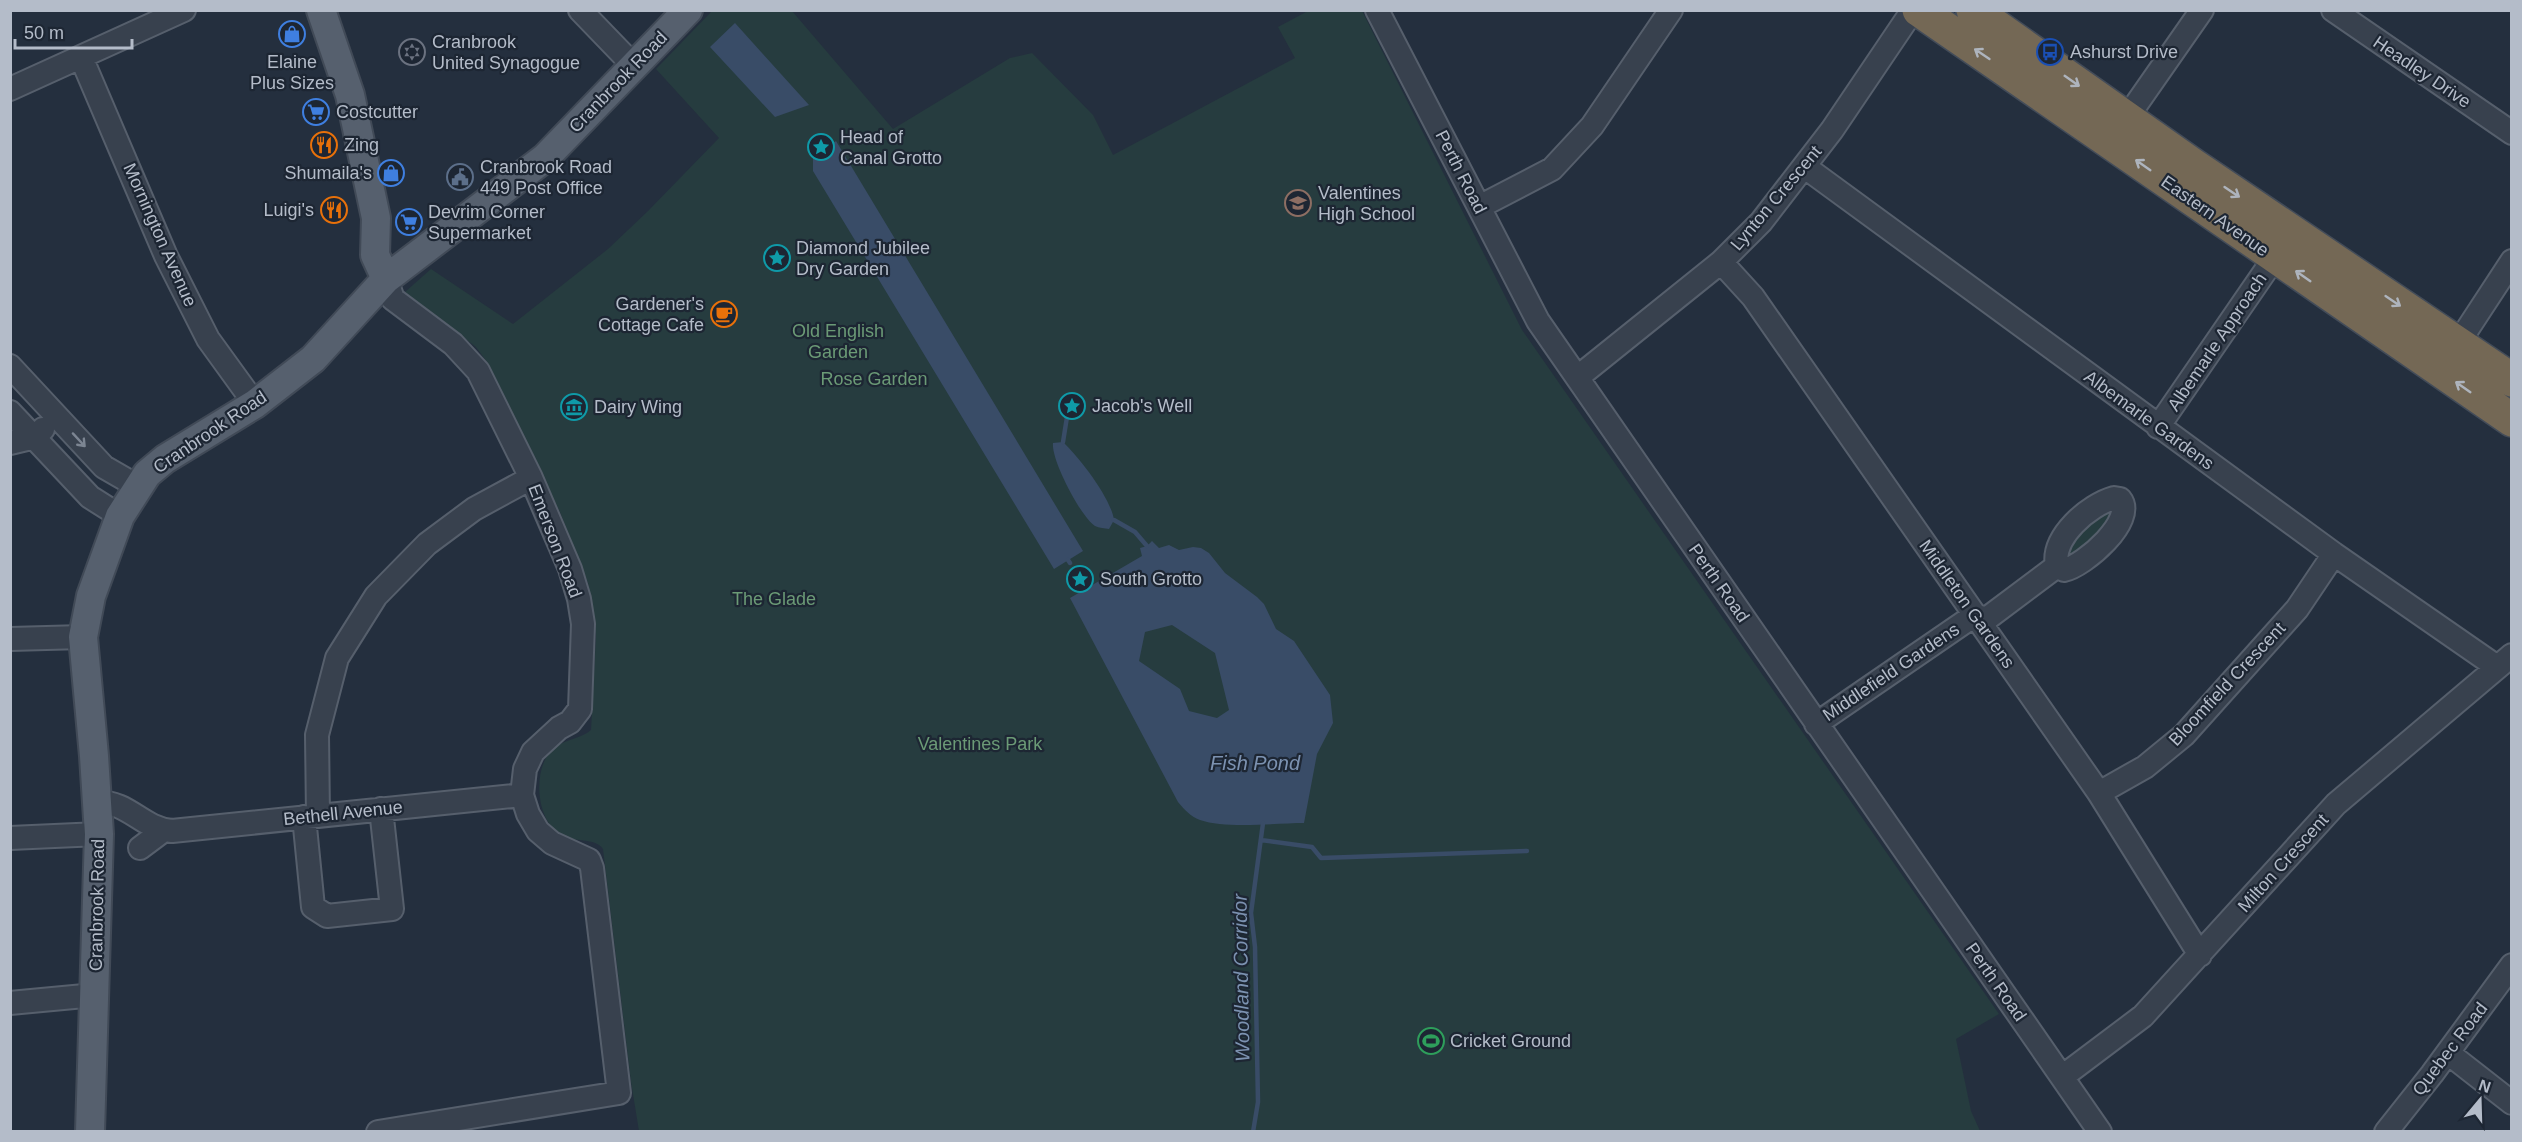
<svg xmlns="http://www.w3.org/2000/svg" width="2522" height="1142" font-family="Helvetica,sans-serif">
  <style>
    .green { fill: #263c3f }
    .water { fill: #394c67; fill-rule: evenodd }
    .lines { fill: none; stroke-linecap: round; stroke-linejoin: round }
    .stream { stroke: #394c67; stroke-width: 4.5 }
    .minor-casing { stroke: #565f6c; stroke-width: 26 }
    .major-casing { stroke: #414a57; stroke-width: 32 }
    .highway-casing { stroke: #434c59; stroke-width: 36 }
    .minor { stroke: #38414e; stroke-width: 22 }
    .major { stroke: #56606e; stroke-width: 28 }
    .highway { stroke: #746855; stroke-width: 33 }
    .oneway { stroke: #aeb4bd }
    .oneway2 { stroke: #7c8592 }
    .labels { text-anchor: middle; stroke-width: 4.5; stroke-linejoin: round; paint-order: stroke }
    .poi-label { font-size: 18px; fill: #b4bcc9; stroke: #1d2633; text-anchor: start }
    .street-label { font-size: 18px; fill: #b4bcc9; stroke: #1d2633 }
    .park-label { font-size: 18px; fill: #6b9a76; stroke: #1d2633 }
    .water-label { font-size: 20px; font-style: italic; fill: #7c92b1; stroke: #1d2633 }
  </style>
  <rect width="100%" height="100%" fill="#242f3e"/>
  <!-- green -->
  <path class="green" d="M712,11H792L893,129L1010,58L1032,53L1093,115L1113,155L1295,58L1278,27L1308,11H1362L1522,330L1999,1014L1956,1039L1971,1111L1980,1131H639L631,1082L603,849C596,838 577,842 565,837C535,825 531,767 554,748C565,739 581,739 591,730L596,636L588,583L560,512L487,362L476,347L405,292L431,269L513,324L608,249L648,211L719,138L656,69Z
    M2117,510L2076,560L2062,555L2092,515Z"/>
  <!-- water -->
  <path class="water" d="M735,23L809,105L775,117L710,47Z
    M836,141L1083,551L1054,569L813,171V157Z
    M1063,442C1079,457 1111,498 1114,520L1109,529C1105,528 1099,528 1095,526C1081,517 1051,460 1053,443Z
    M1152,541L1159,548L1169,545L1179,550L1193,547L1201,548L1209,553L1225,573L1257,597L1264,604L1276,629L1294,641L1330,695L1333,723L1317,754L1304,823C1276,823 1226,829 1200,820C1190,816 1185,810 1178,802L1070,598L1142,556L1140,548L1147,546ZM1172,625L1215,653L1229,710L1217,718L1189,711L1180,689L1139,661L1145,632Z"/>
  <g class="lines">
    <!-- stream -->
    <path class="stream" d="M1071,409L1072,406
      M1063,442L1067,417
      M1114,520L1135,532L1147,546
      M1068,560L1070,563
      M1083,583L1087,588
      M1261,840L1312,847L1321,858L1527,851
      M1253,1132L1258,1102L1255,947L1251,913L1263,823"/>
    <defs>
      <path id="minor" d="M580,10L634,66
        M1377,10L1538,321L2100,1132
        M2333,10L2512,133
        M81,57L166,256L208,339L255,404
        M10,89L184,10
        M2126,119L2202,10
        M1805,167L2334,554L2497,667
        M1479,207L1552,169L1592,126L1671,10
        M1721,262L1753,297L2099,793L2200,955
        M2457,345L2512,261
        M10,366L104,467L137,486
        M1578,377L1721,262L1761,222L1832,130L1913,10
        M10,412L90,497L120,516
        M2158,427L2275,257
        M10,443L35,437L43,429
        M2114,498L2120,499C2137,520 2084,566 2064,570L2057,566C2051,537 2089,505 2114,498Z
        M10,639L83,637
        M1816,724L1969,619L1989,617L2057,566
        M2099,793L2145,767L2184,735L2297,609L2334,554
        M97,802C130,802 141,828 172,831L522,795
        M318,816L317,735L337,658L376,596L427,544L474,509L531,478
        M304,817L313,907L327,916L392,909L381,809
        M10,838L99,834
        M140,848L164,830
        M10,1003L95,995
        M2448,1053L2512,1103
        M2062,1077L2143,1016L2336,804L2512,655
        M378,1132L619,1093L592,868L589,860L552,843L538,831L528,814L522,795L525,769L533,752L559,728L570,722L580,709L583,624L579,599L570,569L531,478L478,371L453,344L393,299L386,279
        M2386,1132L2432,1074L2512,965"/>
      <path id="major" d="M321,10L350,95L376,218L375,255L386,279
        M90,1132L99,834L94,756L83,637L91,596L120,516L147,474L165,459L255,404L313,359L386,279L545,158L688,10"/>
      <path id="highway" d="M1919,10L2512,420
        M1973,10L2193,165L2512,380"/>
    </defs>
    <!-- minor casing -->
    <use href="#minor" class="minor-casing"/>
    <!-- major casing -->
    <use href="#major" class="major-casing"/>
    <!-- highway casing -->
    <use href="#highway" class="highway-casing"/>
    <!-- minor -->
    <use href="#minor" class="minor"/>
    <!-- major -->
    <use href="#major" class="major"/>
    <!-- highway -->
    <use href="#highway" class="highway"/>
  </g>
  <!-- one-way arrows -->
  <defs><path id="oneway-shaft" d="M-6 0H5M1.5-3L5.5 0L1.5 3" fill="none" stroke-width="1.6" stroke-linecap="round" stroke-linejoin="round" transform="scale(1.5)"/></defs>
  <g class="oneway">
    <use href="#oneway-shaft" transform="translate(1982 54) rotate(-146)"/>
    <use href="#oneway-shaft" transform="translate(2072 81) rotate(35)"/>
    <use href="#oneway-shaft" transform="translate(2143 165) rotate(-145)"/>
    <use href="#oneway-shaft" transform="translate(2232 192) rotate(34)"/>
    <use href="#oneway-shaft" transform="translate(2303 276) rotate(-145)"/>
    <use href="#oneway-shaft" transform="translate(2393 301) rotate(34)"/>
    <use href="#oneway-shaft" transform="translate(2463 387) rotate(-145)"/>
  </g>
  <use class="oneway2" href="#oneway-shaft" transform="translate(79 440) rotate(47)"/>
  <!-- icons -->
  <defs>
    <symbol id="shop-ring" viewBox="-11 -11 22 22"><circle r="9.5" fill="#1d2633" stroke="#3f7fe0" stroke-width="1.5"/><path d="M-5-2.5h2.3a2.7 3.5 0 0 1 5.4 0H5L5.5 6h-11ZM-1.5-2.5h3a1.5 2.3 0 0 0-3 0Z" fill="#3f7fe0"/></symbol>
    <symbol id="synagogue-ring" viewBox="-11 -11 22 22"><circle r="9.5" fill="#1d2633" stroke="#6b7280" stroke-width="1.5"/><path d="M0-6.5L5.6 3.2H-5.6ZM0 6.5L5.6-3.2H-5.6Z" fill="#6b7280"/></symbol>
    <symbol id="bus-ring" viewBox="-11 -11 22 22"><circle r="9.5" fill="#1d2633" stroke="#1a4fb4" stroke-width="1.5"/><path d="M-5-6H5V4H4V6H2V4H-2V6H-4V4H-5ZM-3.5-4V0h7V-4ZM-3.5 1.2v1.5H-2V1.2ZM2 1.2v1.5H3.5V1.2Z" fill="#1a4fb4"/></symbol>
    <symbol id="supermarket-ring" viewBox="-11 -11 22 22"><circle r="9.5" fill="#1d2633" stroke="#3f7fe0" stroke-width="1.5"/><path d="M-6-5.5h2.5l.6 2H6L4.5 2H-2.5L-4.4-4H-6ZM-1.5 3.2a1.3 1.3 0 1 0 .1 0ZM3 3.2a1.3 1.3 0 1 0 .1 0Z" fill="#3f7fe0"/></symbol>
    <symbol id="restaurant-ring" viewBox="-11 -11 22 22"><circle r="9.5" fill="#1d2633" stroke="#e8710a" stroke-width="1.5"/><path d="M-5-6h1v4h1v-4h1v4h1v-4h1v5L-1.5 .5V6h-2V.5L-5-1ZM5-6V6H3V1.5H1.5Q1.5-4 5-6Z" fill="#e8710a"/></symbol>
    <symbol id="sight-ring" viewBox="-11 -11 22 22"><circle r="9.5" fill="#1d2633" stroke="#0f9aa8" stroke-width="1.5"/><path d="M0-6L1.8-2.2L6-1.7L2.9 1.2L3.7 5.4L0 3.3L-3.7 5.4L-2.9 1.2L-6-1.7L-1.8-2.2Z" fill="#0f9aa8"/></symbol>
    <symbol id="civic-ring" viewBox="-11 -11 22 22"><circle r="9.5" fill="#1d2633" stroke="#5c6f8a" stroke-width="1.5"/><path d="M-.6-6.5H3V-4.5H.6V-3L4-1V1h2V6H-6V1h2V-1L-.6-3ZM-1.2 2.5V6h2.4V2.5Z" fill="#5c6f8a"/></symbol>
    <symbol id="school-ring" viewBox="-11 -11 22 22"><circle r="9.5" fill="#1d2633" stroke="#8d6e63" stroke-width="1.5"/><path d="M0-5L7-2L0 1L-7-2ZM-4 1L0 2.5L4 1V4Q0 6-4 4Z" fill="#8d6e63"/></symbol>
    <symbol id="cafe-ring" viewBox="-11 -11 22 22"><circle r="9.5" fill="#1d2633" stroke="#e8710a" stroke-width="1.5"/><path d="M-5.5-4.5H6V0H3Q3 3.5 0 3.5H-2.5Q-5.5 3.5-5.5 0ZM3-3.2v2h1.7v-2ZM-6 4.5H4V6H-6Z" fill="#e8710a"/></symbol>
    <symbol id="museum-ring" viewBox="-11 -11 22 22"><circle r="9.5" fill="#1d2633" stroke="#0f9aa8" stroke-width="1.5"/><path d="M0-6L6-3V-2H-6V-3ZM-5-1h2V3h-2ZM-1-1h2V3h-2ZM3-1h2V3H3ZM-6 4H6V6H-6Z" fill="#0f9aa8"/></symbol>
    <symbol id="stadium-ring" viewBox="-11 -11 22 22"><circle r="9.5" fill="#1d2633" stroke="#2e9e5b" stroke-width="1.5"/><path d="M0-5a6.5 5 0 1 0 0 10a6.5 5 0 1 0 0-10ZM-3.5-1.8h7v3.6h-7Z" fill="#2e9e5b"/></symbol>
  </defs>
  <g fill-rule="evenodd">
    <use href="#shop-ring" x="277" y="19" width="30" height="30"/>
    <use href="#synagogue-ring" x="397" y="37" width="30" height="30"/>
    <use href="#bus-ring" x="2035" y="37" width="30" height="30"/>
    <use href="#supermarket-ring" x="301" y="97" width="30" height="30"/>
    <use href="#restaurant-ring" x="309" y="130" width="30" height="30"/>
    <use href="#sight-ring" x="806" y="132" width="30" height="30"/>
    <use href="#shop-ring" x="376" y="158" width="30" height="30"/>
    <use href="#civic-ring" x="445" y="162" width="30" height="30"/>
    <use href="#school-ring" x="1283" y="188" width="30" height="30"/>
    <use href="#restaurant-ring" x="319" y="195" width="30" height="30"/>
    <use href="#supermarket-ring" x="394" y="207" width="30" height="30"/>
    <use href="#sight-ring" x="762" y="243" width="30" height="30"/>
    <use href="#cafe-ring" x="709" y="299" width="30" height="30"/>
    <use href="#sight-ring" x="1057" y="391" width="30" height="30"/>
    <use href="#museum-ring" x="559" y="392" width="30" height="30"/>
    <use href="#sight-ring" x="1065" y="564" width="30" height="30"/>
    <use href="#stadium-ring" x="1416" y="1026" width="30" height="30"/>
  </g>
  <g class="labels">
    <!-- poi labels -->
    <g class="poi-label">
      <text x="432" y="48">Cranbrook<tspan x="432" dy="21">United Synagogue</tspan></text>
      <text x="2070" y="58">Ashurst Drive</text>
      <text x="292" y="68" text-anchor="middle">Elaine<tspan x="292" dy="21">Plus Sizes</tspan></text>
      <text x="336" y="118">Costcutter</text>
      <text x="840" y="143">Head of<tspan x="840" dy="21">Canal Grotto</tspan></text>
      <text x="344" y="151">Zing</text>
      <text x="480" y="173">Cranbrook Road<tspan x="480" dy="21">449 Post Office</tspan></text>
      <text x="372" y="179" text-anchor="end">Shumaila's</text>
      <text x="1318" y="199">Valentines<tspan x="1318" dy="21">High School</tspan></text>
      <text x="314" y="216" text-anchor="end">Luigi's</text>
      <text x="428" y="218">Devrim Corner<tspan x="428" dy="21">Supermarket</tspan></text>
      <text x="796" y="254">Diamond Jubilee<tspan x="796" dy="21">Dry Garden</tspan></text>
      <text x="704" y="310" text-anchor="end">Gardener's<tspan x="704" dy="21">Cottage Cafe</tspan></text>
      <text x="1092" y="412">Jacob's Well</text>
      <text x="594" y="413">Dairy Wing</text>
      <text x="1100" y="585">South Grotto</text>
      <text x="1450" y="1047">Cricket Ground</text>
    </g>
    <!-- street labels -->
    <g class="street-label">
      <text transform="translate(2422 72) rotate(34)" y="6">Headley Drive</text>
      <text transform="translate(618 82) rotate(-46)" y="6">Cranbrook Road</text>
      <text transform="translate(1461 172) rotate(63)" y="6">Perth Road</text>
      <text transform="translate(1776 198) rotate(-50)" y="6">Lynton Crescent</text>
      <text transform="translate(2215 216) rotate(35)" y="6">Eastern Avenue</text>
      <text transform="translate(160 235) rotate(66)" y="6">Mornington Avenue</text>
      <text transform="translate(2217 342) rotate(-56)" y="6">Albemarle Approach</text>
      <text transform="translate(2149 420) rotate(36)" y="6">Albemarle Gardens</text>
      <text transform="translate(210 432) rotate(-34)" y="6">Cranbrook Road</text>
      <text transform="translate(555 541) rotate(69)" y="6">Emerson Road</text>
      <text transform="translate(1719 583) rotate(55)" y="6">Perth Road</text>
      <text transform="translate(1967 604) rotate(55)" y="6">Middleton Gardens</text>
      <text transform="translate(1891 672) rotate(-34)" y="6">Middlefield Gardens</text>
      <text transform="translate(2227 684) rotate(-47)" y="6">Bloomfield Crescent</text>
      <text transform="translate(343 813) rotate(-6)" y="6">Bethell Avenue</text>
      <text transform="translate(2283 863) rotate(-48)" y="6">Milton Crescent</text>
      <text transform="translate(97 905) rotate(-89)" y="6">Cranbrook Road</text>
      <text transform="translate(1996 982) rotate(55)" y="6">Perth Road</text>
      <text transform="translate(2450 1049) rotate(-53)" y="6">Quebec Road</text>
    </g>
    <!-- park labels -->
    <g class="park-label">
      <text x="838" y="337">Old English<tspan x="838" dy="21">Garden</tspan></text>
      <text x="874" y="385">Rose Garden</text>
      <text x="774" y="605">The Glade</text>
      <text x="980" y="750">Valentines Park</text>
    </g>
    <!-- water labels -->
    <g class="water-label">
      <text x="1255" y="770">Fish Pond</text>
      <text transform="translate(1241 978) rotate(-91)" y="7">Woodland Corridor</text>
    </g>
  </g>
  <!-- border -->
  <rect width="2522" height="1142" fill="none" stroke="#b4bcc9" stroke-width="24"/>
  <!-- north arrow -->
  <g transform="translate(2480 1100) rotate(19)" stroke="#1d2633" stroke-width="4.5" paint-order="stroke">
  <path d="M0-4.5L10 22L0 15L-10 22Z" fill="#b4bcc9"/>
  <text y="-9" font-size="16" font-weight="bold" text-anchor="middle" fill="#b4bcc9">N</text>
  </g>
  <!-- scale -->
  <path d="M15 39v9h117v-9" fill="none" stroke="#b4bcc9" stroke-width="3"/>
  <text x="24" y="39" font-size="18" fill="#b4bcc9" stroke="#1d2633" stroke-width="4.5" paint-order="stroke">50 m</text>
</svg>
